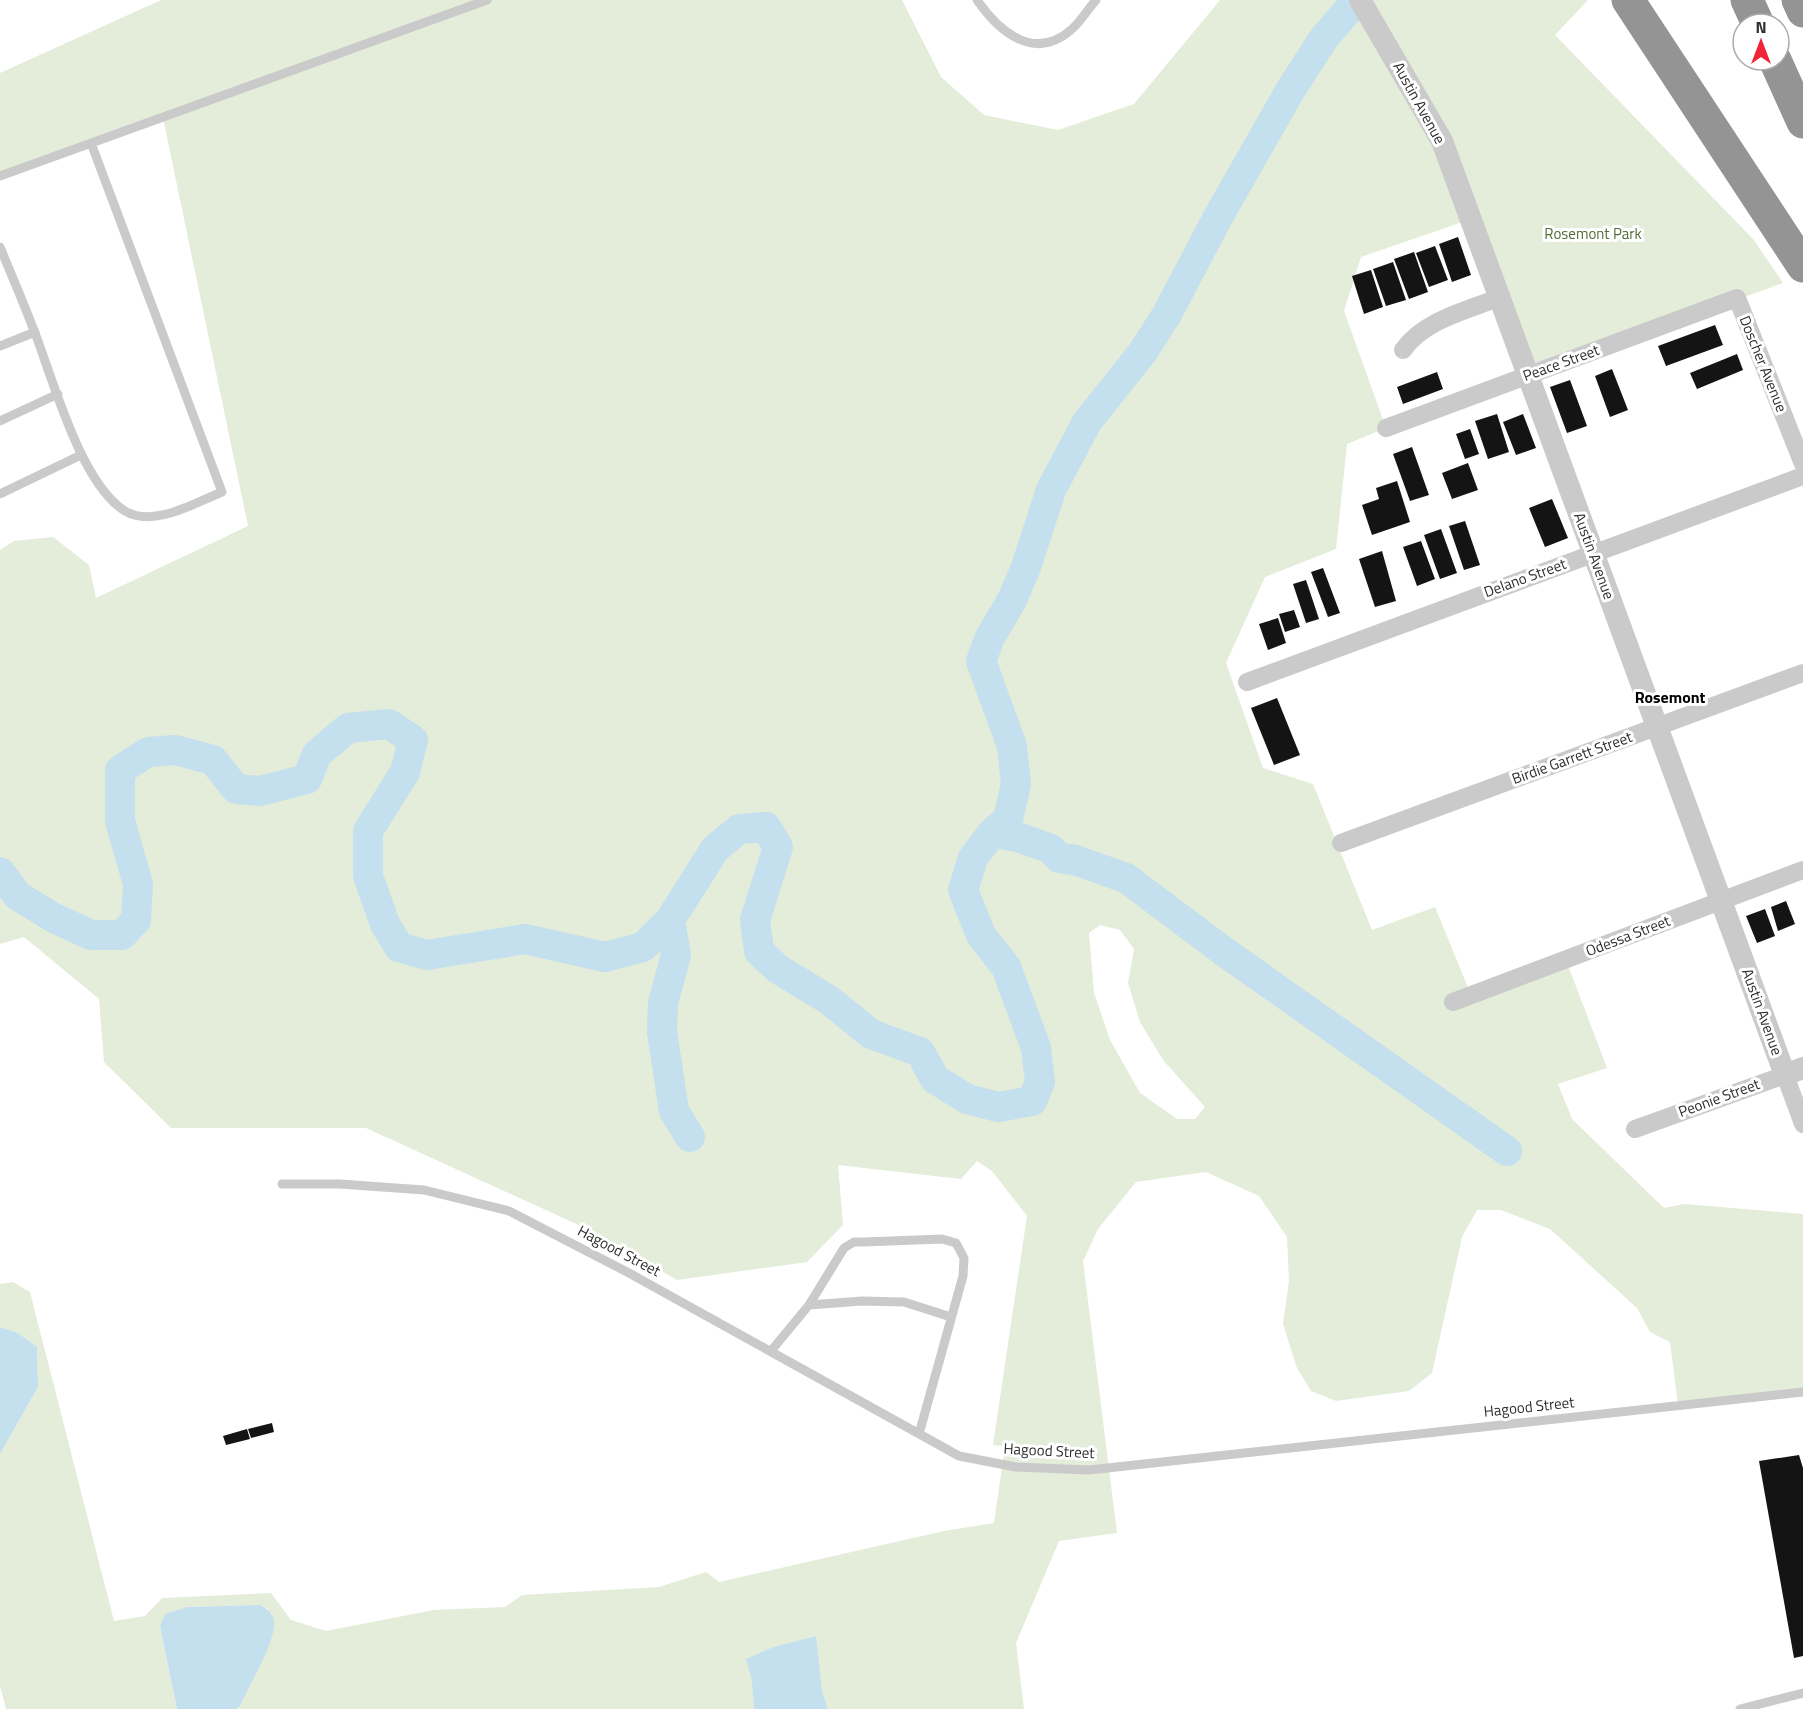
<svg xmlns="http://www.w3.org/2000/svg" width="1803" height="1709" font-family="'Titillium Web',sans-serif">
  <style>
    .green { fill: #e4ecda; fill-rule: evenodd }
    .water { fill: #c4dfed }
    .lines { fill: none; stroke-linecap: round; stroke-linejoin: round }
    .stream { stroke: #c4dfed; stroke-width: 5 }
    .river { stroke: #c4dfed; stroke-width: 30 }
    .building { fill: #141414 }
    .service { stroke: #cacaca; stroke-width: 9 }
    .minor { stroke: #cacaca; stroke-width: 18 }
    .tertiary { stroke: #cacaca; stroke-width: 22 }
    .motorway { stroke: #949494; stroke-width: 33 }
    .labels { text-anchor: middle; stroke-width: 6; stroke-linejoin: round; paint-order: stroke }
    .street-label { font-size: 15px; fill: #2d2d2d; stroke: #fff }
    .park-label { font-size: 15px; fill: #526c38; stroke: #fff }
    .neighbourhood-label { font-size: 16px; font-weight: bold; fill: #000; stroke: #fff }
  </style>
  <rect width="100%" height="100%" fill="#fff"/>
  <!-- green -->
  <path class="green" d="M161,0H902L941,77L984,115L1058,130L1134,104L1220,0H1588L1555,35L1753,239L1783,283L1530,375L1471,219L1361,257L1344,311L1386,428L1347,444L1336,549L1265,577L1226,663L1263,768L1313,784L1372,930L1435,907L1471,995L1566,960L1607,1068L1558,1084L1572,1119L1664,1208L1684,1204L1803,1214V1392L1678,1405L1670,1342L1650,1332L1637,1308L1550,1229L1501,1210H1477L1462,1237L1432,1373L1409,1391L1336,1401L1311,1391L1297,1368L1283,1324L1289,1281L1287,1237L1259,1196L1206,1172L1136,1182L1098,1229L1083,1261L1117,1533L1059,1541L1016,1643L1024,1709H828L822,1690L815,1636L747,1659L753,1681L754,1709H236L269,1642L268,1609L259,1605L187,1607L160,1626L177,1709H6L0,1686V1454L38,1387L37,1347L18,1333L0,1327V1284L13,1282L30,1292L114,1621L145,1616L162,1598L271,1593L291,1620L326,1631L434,1610L505,1607L522,1595L659,1587L706,1572L719,1582L944,1531L994,1523L1005,1446L993,1445L1027,1216L992,1171L977,1161L961,1179L838,1165L843,1225L807,1262L677,1280L592,1231L366,1128H171L104,1062L99,999L24,937L0,944V550L14,541L53,537L89,565L96,598L248,526L163,118L0,176V73ZM1100,925L1120,930L1134,949L1128,983L1140,1022L1163,1060L1205,1107L1195,1119H1177L1140,1093L1110,1040L1094,993L1089,933Z"/>
  <!-- water -->
  <path class="water" d="M0,1327L18,1333L37,1347L38,1387L0,1454Z
    M260,1605C267,1609 273,1613 274,1622C275,1644 249,1685 240,1706L236,1709H177L160,1626L165,1614L187,1607Z
    M816,1636L822,1690L828,1709H754L752,1681L746,1659L774,1647Z"/>
  <g class="lines">
    <!-- stream -->
    <path class="stream" d="M1088,436L1253,137L1341,0"/>
    <!-- river -->
    <path class="river" d="M992,833L1018,837L1051,849L1059,858L1075,860L1126,878L1226,953L1507,1151
      M0,872L18,896L54,918L91,935H122L136,920L138,884L120,821V770L148,752L175,750L213,760L236,789L260,791L307,779L317,754L348,728L389,724L413,740L405,772L368,831V876L385,924L399,947L427,955L525,939L605,957L643,947L670,920L715,849L739,829L766,827L778,847L755,920L759,951L778,969L829,1000L871,1034L920,1052L935,1079L967,1099L998,1107L1032,1101L1040,1082L1036,1048L1006,967L981,935L963,890L973,858L992,833L1008,819L1016,784L1012,746L981,661L990,637L1012,600L1026,567L1051,490L1087,422L1142,353L1167,314L1218,217L1291,89L1324,38L1357,0
      M670,920L676,955L663,1003L662,1032L674,1111L690,1137"/>
  </g>
  <!-- building -->
  <path class="building" d="M1458,237L1471,275L1452,282L1439,244Z
    M1435,246L1448,280L1429,287L1416,253Z
    M1414,252L1428,292L1409,299L1394,259Z
    M1393,262L1406,300L1386,306L1373,269Z
    M1371,270L1383,307L1364,314L1352,276Z
    M1715,325L1723,345L1666,366L1658,346Z
    M1737,354L1743,370L1697,389L1690,373Z
    M1612,369L1628,410L1610,417L1595,376Z
    M1437,372L1443,389L1403,404L1397,387Z
    M1570,380L1587,426L1567,433L1550,387Z
    M1497,414L1509,452L1488,459L1475,421Z
    M1523,414L1536,448L1516,455L1503,422Z
    M1470,429L1479,454L1465,459L1456,434Z
    M1412,447L1429,495L1410,501L1393,454Z
    M1468,463L1478,490L1452,499L1442,473Z
    M1397,481L1410,522L1372,535L1362,505L1379,499L1376,488Z
    M1552,499L1568,538L1545,547L1529,508Z
    M1465,521L1480,565L1464,570L1449,526Z
    M1441,529L1457,573L1440,579L1424,535Z
    M1421,541L1435,579L1417,586L1403,547Z
    M1382,551L1396,601L1375,607L1359,559Z
    M1323,568L1340,613L1328,617L1311,572Z
    M1306,580L1319,619L1306,623L1293,584Z
    M1294,610L1300,627L1285,632L1279,614Z
    M1278,618L1286,643L1268,650L1259,624Z
    M1277,698L1300,755L1274,765L1251,708Z
    M1786,901L1795,924L1778,931L1771,907Z
    M1765,909L1775,936L1757,943L1746,916Z
    M272,1423L274,1432L251,1438L248,1429Z
    M247,1429L250,1439L226,1445L223,1436Z
    M1799,1455L1803,1468V1656L1794,1658L1759,1461Z"/>
  <g class="lines">
    <!-- service -->
    <path class="service" d="M977,0C1000,33 1035,62 1072,29C1081,21 1088,9 1096,0
      M0,176L487,0
      M0,247C12,276 24,304 35,333C53,380 81,484 125,511C153,528 195,503 222,492L91,143
      M0,346L35,332
      M0,421L58,394
      M0,494L81,455
      M282,1184H340L424,1190L509,1211L629,1273L959,1456L1016,1467L1089,1470L1803,1392
      M809,1305L862,1301L904,1302L951,1317
      M771,1351L809,1305L844,1248L854,1242H864L942,1239L956,1243L964,1258L963,1276L919,1434
      M1740,1709L1803,1693"/>
    <!-- minor -->
    <path class="minor" d="M1403,350C1424,320 1468,310 1501,297
      M1386,428L1737,298L1803,464
      M1247,682L1803,476
      M1341,843L1803,673
      M1453,1002L1803,870
      M1635,1129L1785,1075L1803,1124"/>
    <!-- tertiary -->
    <path class="tertiary" d="M1360,0L1442,141L1785,1075L1803,1068"/>
    <!-- motorway -->
    <path class="motorway" d="M1628,0L1803,266
      M1747,0L1758,24
      M1798,0L1803,11
      M1775,60L1803,122"/>
  </g>
  <g class="labels">
    <!-- street labels -->
    <g class="street-label">
      <text transform="translate(1419 103) rotate(61)" y="5">Austin Avenue</text>
      <text transform="translate(1561 363) rotate(-20)" y="5">Peace Street</text>
      <text transform="translate(1763 364) rotate(68)" y="5">Doscher Avenue</text>
      <text transform="translate(1594 556) rotate(70)" y="5">Austin Avenue</text>
      <text transform="translate(1525 578) rotate(-20)" y="5">Delano Street</text>
      <text transform="translate(1572 758) rotate(-20)" y="5">Birdie Garrett Street</text>
      <text transform="translate(1628 936) rotate(-21)" y="5">Odessa Street</text>
      <text transform="translate(1762 1012) rotate(70)" y="5">Austin Avenue</text>
      <text transform="translate(1719 1098) rotate(-20)" y="5">Peonie Street</text>
      <text transform="translate(619 1251) rotate(28)" y="5">Hagood Street</text>
      <text transform="translate(1529 1407) rotate(-6)" y="5">Hagood Street</text>
      <text transform="translate(1049 1451) rotate(3)" y="5">Hagood Street</text>
    </g>
    <!-- park labels -->
    <g class="park-label">
      <text x="1593" y="239">Rosemont Park</text>
    </g>
    <!-- neighbourhood labels -->
    <g class="neighbourhood-label">
      <text x="1670" y="703">Rosemont</text>
    </g>
  </g>
  <!-- north arrow -->
  <g transform="translate(1761 42)"><circle r="28" fill="#ffffff" stroke="#ababab" stroke-width="1.5"/>
  <path d="M0-4.5L10 22L0 15L-10 22Z" fill="#f12338"/>
  <text y="-9" font-size="16" font-weight="bold" text-anchor="middle" fill="#2d2d2d">N</text>
  </g>
</svg>
